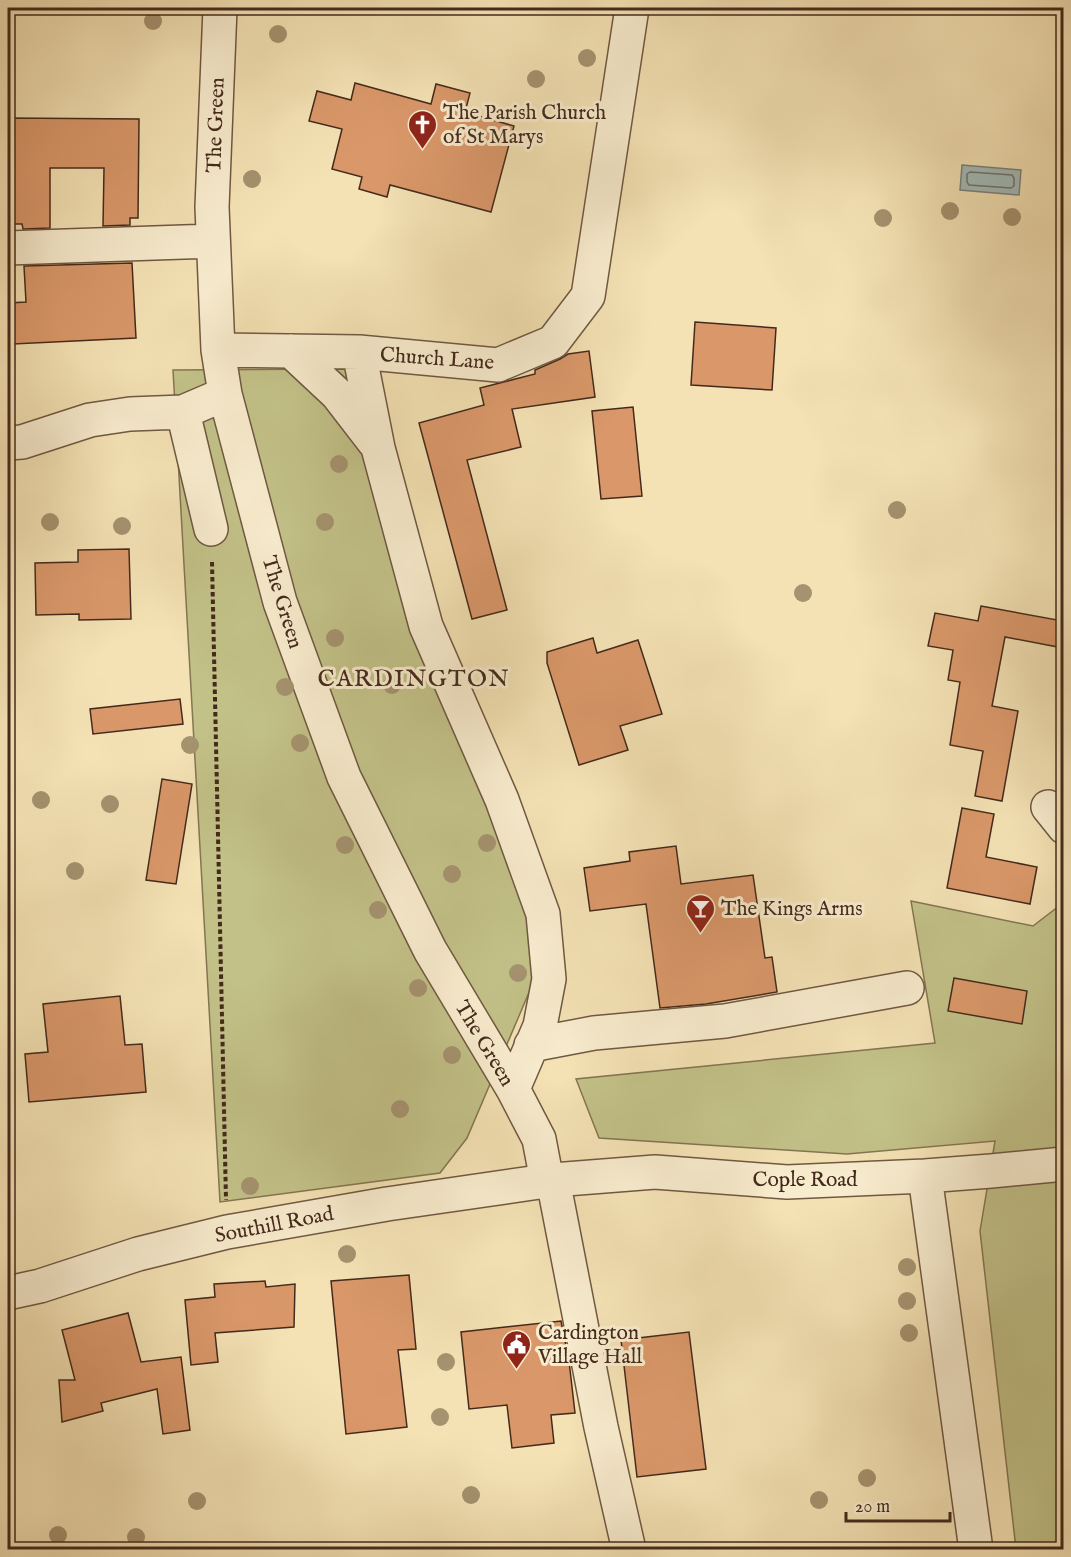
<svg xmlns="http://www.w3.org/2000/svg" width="1071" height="1557" font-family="'IM FELL English',serif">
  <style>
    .green { fill: #c2c188; stroke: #837652; stroke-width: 1.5 }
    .water { fill: #a1bbb9; stroke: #7c817a; stroke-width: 1.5 }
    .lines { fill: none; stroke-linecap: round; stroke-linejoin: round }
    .shore { stroke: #72726a; stroke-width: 1.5 }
    .building { fill: #da986a; stroke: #442a1c; stroke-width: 1.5 }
    .minor-casing { stroke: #705842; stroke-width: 36 }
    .path { stroke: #442a1c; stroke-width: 4; stroke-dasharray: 4.5 3; stroke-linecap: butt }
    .minor { stroke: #f8ecce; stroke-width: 33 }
    .tree { fill: #a5926f }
    .labels { text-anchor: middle; stroke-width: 6; stroke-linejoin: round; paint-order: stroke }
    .poi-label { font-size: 21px; fill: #442a1c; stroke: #f8ecce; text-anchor: start }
    .street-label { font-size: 21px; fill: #442a1c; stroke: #f8ecce }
    .quarter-label { font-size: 24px; letter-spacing: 1.5px; fill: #442a1c; stroke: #f8ecce }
  </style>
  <rect width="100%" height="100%" fill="#f4e2b4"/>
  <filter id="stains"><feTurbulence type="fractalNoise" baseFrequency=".00333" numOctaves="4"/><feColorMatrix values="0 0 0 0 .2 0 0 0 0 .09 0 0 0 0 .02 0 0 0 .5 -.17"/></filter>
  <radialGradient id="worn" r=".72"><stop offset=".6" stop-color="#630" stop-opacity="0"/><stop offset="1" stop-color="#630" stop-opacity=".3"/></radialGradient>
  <!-- green -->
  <path class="green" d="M350,369L534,917L539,969L467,1138L440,1173L220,1202L173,370Z
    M911,901L1033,926L1063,903V1549H1016L980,1231L995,1141L847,1154L599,1138L576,1079L935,1043Z"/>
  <!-- water -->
  <path class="water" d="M962,165L1021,170L1019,195L960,190Z"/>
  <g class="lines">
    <!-- shore -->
    <path class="shore" d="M970,172L1012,175L1014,178V186L1011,188L969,185L967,182V174Z"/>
  </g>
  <!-- building -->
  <path class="building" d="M355,83L431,104L436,84L470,93L465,112L514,126L491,212L390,185L387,197L359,189L362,177L332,169L342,129L309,121L317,91L351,100Z
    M8,118L139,119L138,218H130V225L103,226L104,168H50V228L23,229L22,224H11V165H8Z
    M132,263L136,338L13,344L12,330H8V303L26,302L24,266Z
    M695,322L776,328L772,390L691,385Z
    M589,351L595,397L512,409L521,447L467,460L507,610L472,619L419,423L484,405L480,388L535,374V370L560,359L568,354Z
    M633,407L642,496L601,499L592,411Z
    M129,549L131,619L79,620V614L36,615L35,563L78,562V550Z
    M981,606L1063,621L1058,647L1005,637L992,706L1018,711L1002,801L975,796L983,751L950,745L960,682L948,680L953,650L928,646L935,613L978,621Z
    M593,638L597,653L638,640L662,714L620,726L628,750L579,765L547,663V652Z
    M180,699L183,724L93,734L90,709Z
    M162,779L192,784L176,884L146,880Z
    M962,808L994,814L986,857L1037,867L1030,904L947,888Z
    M676,846L681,884L753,875L765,958L772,957L777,992L706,1004L660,1008L646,904L590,911L584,868L630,861L629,852Z
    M954,978L1027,991L1022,1024L948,1011Z
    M120,996L125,1045L142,1044L146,1092L29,1102L25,1054L48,1052L43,1004Z
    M409,1275L416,1349L398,1350L407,1427L346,1434L331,1281Z
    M265,1281L266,1287L295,1284L294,1327L215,1333L218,1362L191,1365L185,1300L215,1297L214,1284Z
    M128,1313L141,1362L181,1357L190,1430L163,1434L157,1389L101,1403L103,1411L62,1422L59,1380H75L62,1330Z
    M561,1321L569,1361L575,1413L551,1415L554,1443L512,1448L507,1405L469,1409L461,1332Z
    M689,1332L706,1469L637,1477L621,1340Z"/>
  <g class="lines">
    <defs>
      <path id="minor" d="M220,8L212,207L218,350L225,394L280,602L344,777L430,950L513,1089L539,1139L547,1181
        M8,248L213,241
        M218,350L359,352L498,365L553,342L588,296L632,8
        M291,351L337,394L374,442
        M359,352L378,448L426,626L502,800L543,914L549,979L540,1026L513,1089
        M183,412L211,529
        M8,443L22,442L90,420L130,414L183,412L225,394
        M1048,807L1064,827
        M531,1045L594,1033L725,1021L907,988
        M925,1176L976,1550
        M553,1180L601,1427L629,1550
        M8,1293L40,1286L138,1254L227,1232L387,1204L553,1180L655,1172L787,1182L925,1176L991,1171L1064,1164"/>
    </defs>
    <!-- minor casing -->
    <use href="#minor" class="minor-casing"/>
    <!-- path -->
    <path class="path" d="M212,562L226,1200"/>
    <!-- minor -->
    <use href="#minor" class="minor"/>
  </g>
  <!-- trees -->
  <g class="tree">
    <circle cx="153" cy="21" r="9"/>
    <circle cx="278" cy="34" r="9"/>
    <circle cx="587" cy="58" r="9"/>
    <circle cx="536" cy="79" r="9"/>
    <circle cx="252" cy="179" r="9"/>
    <circle cx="950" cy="211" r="9"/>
    <circle cx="1012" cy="217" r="9"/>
    <circle cx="883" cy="218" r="9"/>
    <circle cx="339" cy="464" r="9"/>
    <circle cx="897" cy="510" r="9"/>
    <circle cx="50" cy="522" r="9"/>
    <circle cx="325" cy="522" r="9"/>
    <circle cx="122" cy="526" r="9"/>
    <circle cx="803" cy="593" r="9"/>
    <circle cx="335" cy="638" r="9"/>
    <circle cx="392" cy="685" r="9"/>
    <circle cx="285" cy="687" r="9"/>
    <circle cx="300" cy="743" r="9"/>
    <circle cx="190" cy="745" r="9"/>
    <circle cx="41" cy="800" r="9"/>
    <circle cx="110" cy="804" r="9"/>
    <circle cx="487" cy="843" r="9"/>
    <circle cx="345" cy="845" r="9"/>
    <circle cx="75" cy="871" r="9"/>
    <circle cx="452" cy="874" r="9"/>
    <circle cx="378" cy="910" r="9"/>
    <circle cx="518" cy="973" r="9"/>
    <circle cx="418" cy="988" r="9"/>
    <circle cx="452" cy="1055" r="9"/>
    <circle cx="400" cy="1109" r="9"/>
    <circle cx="250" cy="1186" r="9"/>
    <circle cx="347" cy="1254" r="9"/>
    <circle cx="907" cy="1267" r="9"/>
    <circle cx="907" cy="1301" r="9"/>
    <circle cx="909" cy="1333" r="9"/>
    <circle cx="446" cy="1362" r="9"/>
    <circle cx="440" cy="1417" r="9"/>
    <circle cx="867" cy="1478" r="9"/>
    <circle cx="471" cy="1495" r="9"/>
    <circle cx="819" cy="1500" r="9"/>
    <circle cx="197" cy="1501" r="9"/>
    <circle cx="58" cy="1535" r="9"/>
    <circle cx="136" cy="1537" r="9"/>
  </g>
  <!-- icons -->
  <defs>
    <symbol id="church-pin" viewBox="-11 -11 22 30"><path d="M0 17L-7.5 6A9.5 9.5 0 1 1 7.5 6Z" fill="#8f2418" stroke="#f8ecce"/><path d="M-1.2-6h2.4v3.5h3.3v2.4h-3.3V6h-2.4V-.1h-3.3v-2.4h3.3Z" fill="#fff"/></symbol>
    <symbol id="bar-pin" viewBox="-11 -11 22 30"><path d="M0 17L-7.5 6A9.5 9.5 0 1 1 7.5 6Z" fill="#8f2418" stroke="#f8ecce"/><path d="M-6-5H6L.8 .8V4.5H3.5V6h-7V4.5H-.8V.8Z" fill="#fff"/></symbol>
    <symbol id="civic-pin" viewBox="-11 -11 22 30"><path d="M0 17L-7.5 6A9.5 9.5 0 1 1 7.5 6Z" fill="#8f2418" stroke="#f8ecce"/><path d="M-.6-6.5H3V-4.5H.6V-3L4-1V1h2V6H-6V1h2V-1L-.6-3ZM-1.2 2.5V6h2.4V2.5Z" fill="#fff"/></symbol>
  </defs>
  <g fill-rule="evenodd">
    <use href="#church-pin" x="406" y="108" width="33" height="45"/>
    <use href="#bar-pin" x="684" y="892" width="33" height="45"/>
    <use href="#civic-pin" x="500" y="1328" width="33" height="45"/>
  </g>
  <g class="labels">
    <!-- poi labels -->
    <g class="poi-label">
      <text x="443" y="119">The Parish Church<tspan x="443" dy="24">of St Marys</tspan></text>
      <text x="721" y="915">The Kings Arms</text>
      <text x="538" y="1339">Cardington<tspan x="538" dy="24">Village Hall</tspan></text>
    </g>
    <!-- street labels -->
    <g class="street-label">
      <text transform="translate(215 125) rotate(-88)" y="7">The Green</text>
      <text transform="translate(437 358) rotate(4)" y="7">Church Lane</text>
      <text transform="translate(283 602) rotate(73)" y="7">The Green</text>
      <text transform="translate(485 1043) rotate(59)" y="7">The Green</text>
      <text x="805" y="1186">Cople Road</text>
      <text transform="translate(274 1224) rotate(-11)" y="7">Southill Road</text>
    </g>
    <!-- quarter labels -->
    <g class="quarter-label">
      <text x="414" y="686">CARDINGTON</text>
    </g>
  </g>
  <!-- margin -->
  <rect width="1071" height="1557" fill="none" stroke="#f4e2b4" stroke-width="30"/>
  <rect x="9" y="9" width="1053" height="1539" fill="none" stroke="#442a1c" stroke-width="3"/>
  <rect x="15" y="15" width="1041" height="1527" fill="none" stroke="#442a1c" stroke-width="1.5"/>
  <!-- scale -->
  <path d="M846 1512v9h104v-9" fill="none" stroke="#442a1c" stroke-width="3"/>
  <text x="855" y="1512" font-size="18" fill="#442a1c" stroke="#f8ecce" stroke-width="4.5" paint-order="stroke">20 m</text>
  <rect width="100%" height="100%" filter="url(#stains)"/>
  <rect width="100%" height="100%" fill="url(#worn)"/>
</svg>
